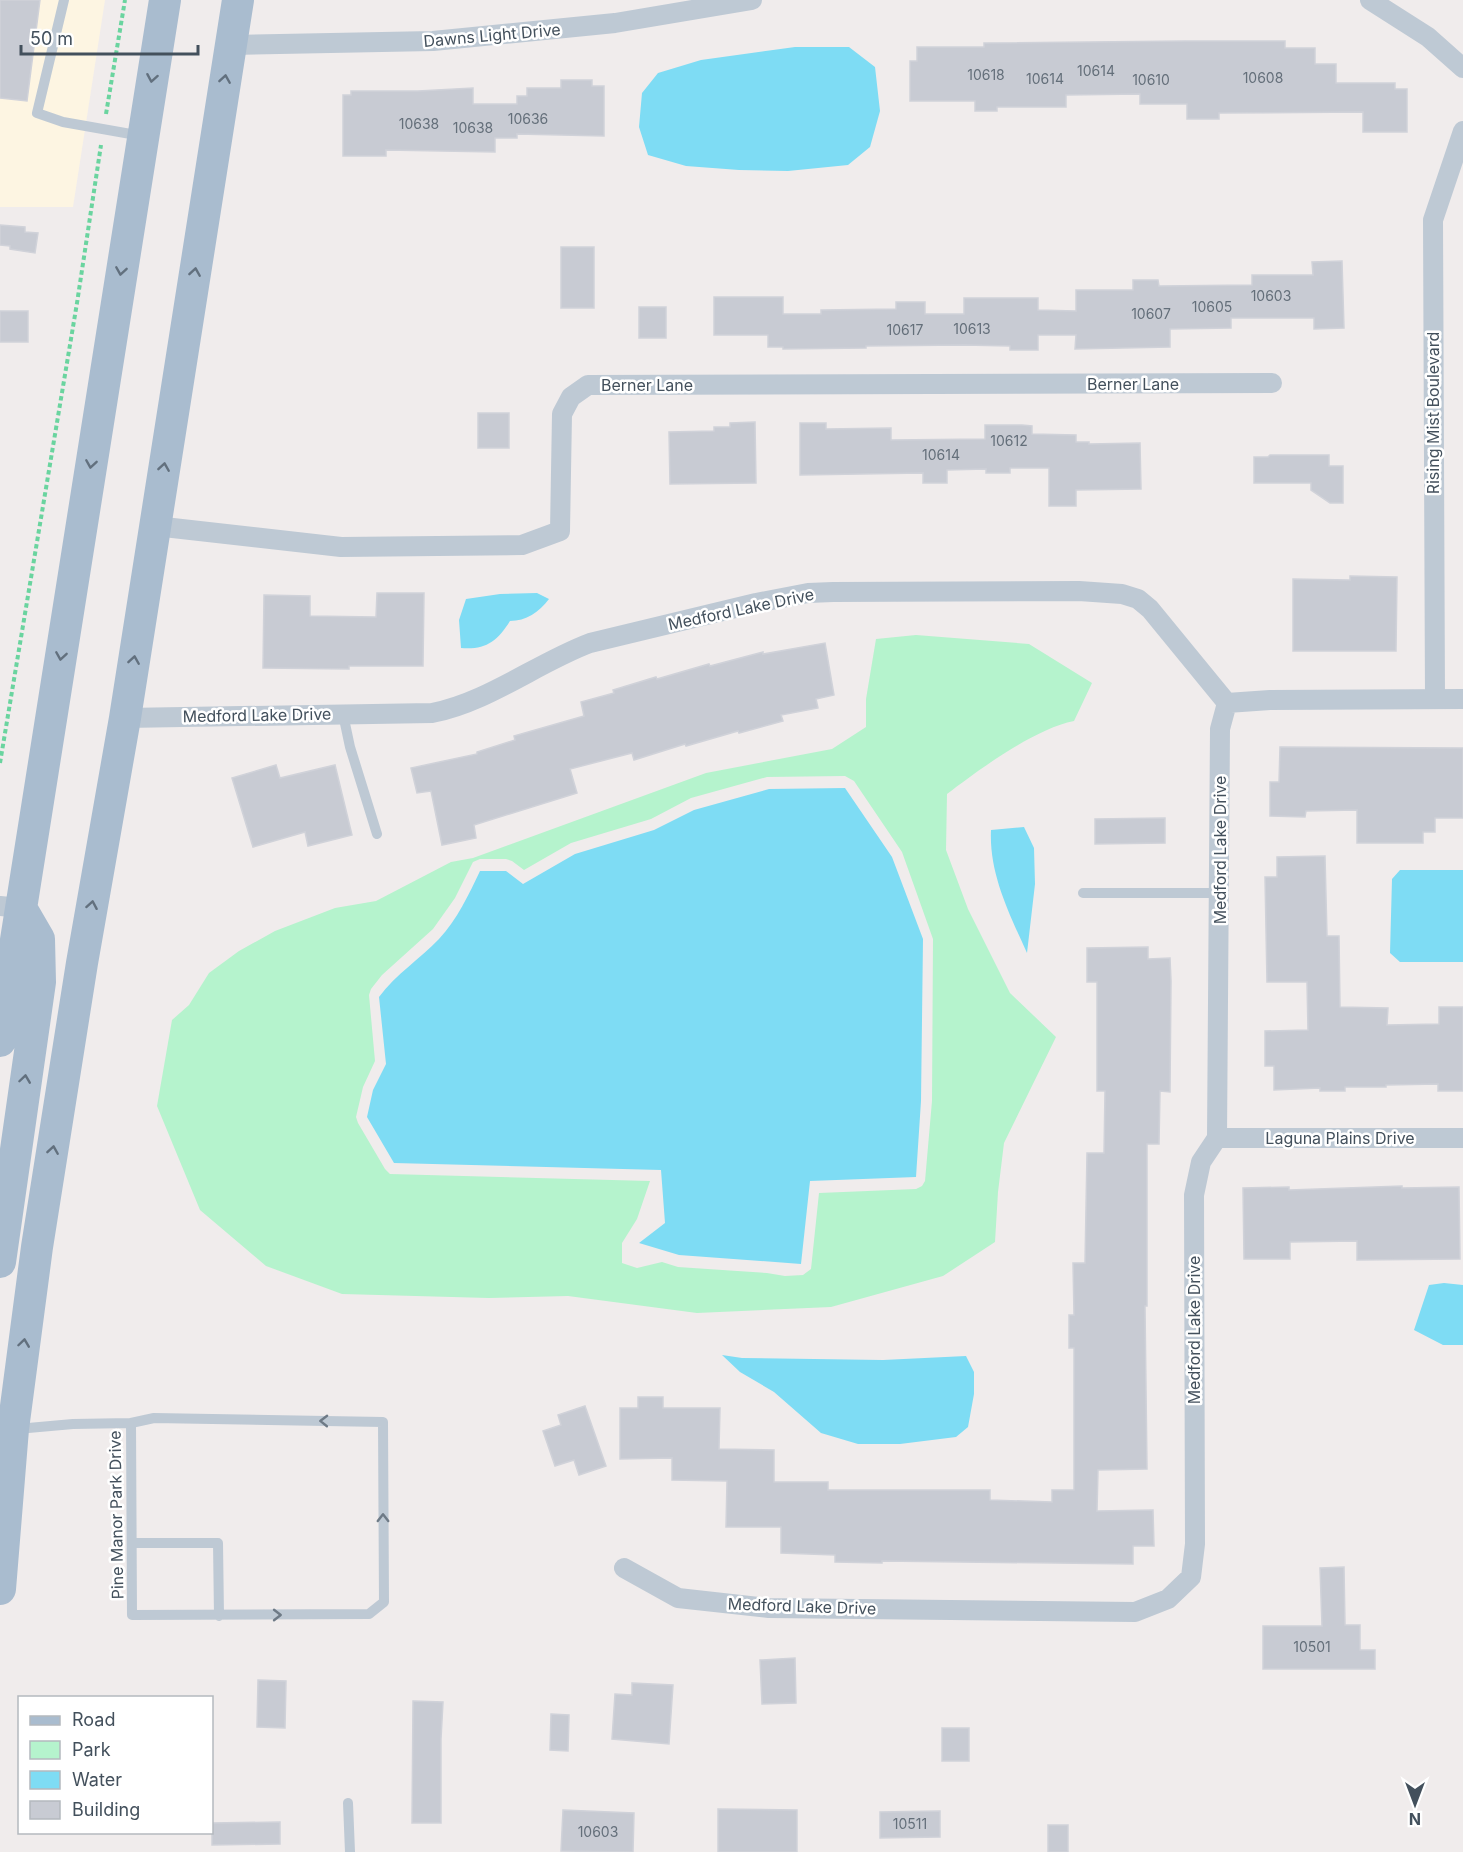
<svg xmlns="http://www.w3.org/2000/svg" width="1463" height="1852" font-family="Inter,sans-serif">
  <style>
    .commercial { fill: #fdf5e2 }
    .green { fill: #b5f3cd; fill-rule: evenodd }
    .water { fill: #7edcf4 }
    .building { fill: #c8cbd3; stroke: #d0d2d9; stroke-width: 1.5 }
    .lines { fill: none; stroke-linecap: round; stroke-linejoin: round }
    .path { stroke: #6ad49f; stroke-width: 4; stroke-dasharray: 4.5 3; stroke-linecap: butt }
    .lane { stroke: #bec9d4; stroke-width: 10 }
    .street { stroke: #bec9d4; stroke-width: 20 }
    .primary { stroke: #a9bccf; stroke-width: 32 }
    .oneway { stroke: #62707e }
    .oneway2 { stroke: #6e7a86 }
    .labels { text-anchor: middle; stroke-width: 5; stroke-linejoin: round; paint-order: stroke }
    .number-label { font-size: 14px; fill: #646f7a }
    .street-label { font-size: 16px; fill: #43505c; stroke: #fff }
  </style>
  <rect width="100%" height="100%" fill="#f0ecec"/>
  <!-- commercial -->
  <path class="commercial" d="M0,0H105L73,207H0Z"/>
  <!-- green -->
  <path class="green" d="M916,635L1029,644L1092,683L1074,721C1034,729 980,769 947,794L946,850L968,909L1010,993L1056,1037L1004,1143L998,1192L995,1242L943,1276L831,1307L697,1313L568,1296L489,1298L342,1294L266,1266L200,1210L157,1106L172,1020L189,1005L209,973L239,951L275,931L335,908L376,901L451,862L473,858L706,773L832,749L866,727V699L876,639ZM845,776L854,781L902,852L933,939L932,1101L925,1181L922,1186L916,1189L819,1193L811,1269L803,1275L785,1276L767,1273L678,1267L662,1262L637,1268L622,1263V1243L637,1219L650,1181L390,1174L385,1169L358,1123L356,1117L363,1087L375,1061L369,995L371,989L382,975L433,929L455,898L473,862L480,859H506L512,861L524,870L571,843L651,819L691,798L767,777Z"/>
  <!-- water -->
  <path class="water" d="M795,47H849L875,67L880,111L870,147L848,165L788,171L739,170L686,166L648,155L639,127L642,93L658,73L701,60Z
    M537,593L549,599C539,612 526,621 510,621C497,642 485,650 461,648L459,620L466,599L500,594Z
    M845,788L892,857L923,939L921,1101L916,1177L810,1181L801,1264L679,1255L639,1243L665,1223L661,1170L394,1163L367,1117L373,1090L386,1064L379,997C396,974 420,959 439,939C457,920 469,894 480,871H506L523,884L575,854L654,830L694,810L769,789Z
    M1024,827L1034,848L1035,884L1027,953C1009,913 989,874 991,830Z
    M1400,870H1463V962H1400L1390,953L1392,879Z
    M1444,1283L1463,1285V1345H1443L1414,1330L1429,1285Z
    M722,1355L742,1358L883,1360L966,1356L974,1372V1394L968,1427L956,1437L900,1444H858L821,1433L774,1392L740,1372Z"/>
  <!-- building -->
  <path class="building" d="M0,0H40L27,101L0,98Z
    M1186,41H1285V48H1315V64H1336V83H1395V89H1407V132H1363V112L1219,113V119H1187V104H1140V94L1066,95V107H997V111H975V101H910V61H917V47H984V43Z
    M561,80H592V86H604V136L517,134V138H495V152L386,150V156H343V95H351V91H418L473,88V104H517V96H527V88H561Z
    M0,225L25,227V232L38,233L35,253L10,249V246L0,245Z
    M561,247H594V308H561Z
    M1342,261L1344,328L1314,329V318H1231V328L1170,329V347L1075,349L1076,335H1038V350H1010V346L964,345L866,346V348L783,349V347H768V335H714V297H783V314H821V310L896,309V302H925V314H964V298H1038V310L1076,311V290H1133V280H1158L1159,286L1252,285V275H1313L1312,262Z
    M639,307H666V338H639Z
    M0,311H28V342H0Z
    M478,413H509V448H478Z
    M755,422L756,483L670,484L669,432L714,431V427H730V423Z
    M800,423H826V429L891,428V440L985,439V425H1022L1032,426V434L1076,435V442H1089V444L1140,443L1141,489L1076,490V506H1049V468H1010V473H986V469L947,470V483H923V473L800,475Z
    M1270,455H1329V466H1343V503H1330L1311,490V483H1254V457H1268Z
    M1350,576L1397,577L1396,651H1293V579L1350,580Z
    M377,593H424L423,666H349V669L263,668L264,595L310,596V616L376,617Z
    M825,643L834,695L816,699L818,708L781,715L783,721L739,733L738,731L686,746L685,744L634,760L632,753L570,769L577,793L474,825L476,838L442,845L431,791L417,793L411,768L477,754V752L515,740L514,736L584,716L581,702L614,693L613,690L656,677L657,679L709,664L710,666L763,652V654Z
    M1280,747L1463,748V818H1435V832H1423V843H1357V810L1306,811L1305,817L1270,816V782H1279Z
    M276,765L280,778L335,765L352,835L308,846L305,832L253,847L232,778Z
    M1165,818V843L1095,844V819Z
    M1325,856L1327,936H1339L1340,1007L1388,1008L1387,1025L1439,1024V1007H1463V1091H1438V1084L1386,1085V1087H1345V1091H1320V1088L1274,1090V1066H1265V1031L1308,1030L1307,982H1267L1265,877H1277V857Z
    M1148,947V959L1170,958L1171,981L1170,1092L1160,1091L1159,1144H1147V1306H1145L1147,1469L1098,1470L1097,1511L1153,1510L1154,1546H1133V1564L882,1561V1563L835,1562V1555L781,1553V1527H726L727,1481L672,1480V1458L620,1459V1408H638V1397H663V1408H720L719,1449L774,1450V1482H828V1490H990V1500L1052,1502V1490H1074V1348H1069V1315H1074L1073,1263H1085L1087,1153H1104L1105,1091H1097V982H1087V948Z
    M1402,1186V1188L1459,1187L1460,1259L1357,1260V1241L1290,1242V1259H1244L1243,1188L1289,1187V1190Z
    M585,1406L606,1466L579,1475L574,1460L555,1466L543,1431L561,1425L558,1415Z
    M1344,1567L1345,1625H1360V1650H1375V1669H1263V1626H1322L1320,1568Z
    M795,1658L796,1703L762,1704L760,1660Z
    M258,1680L286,1681L285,1728L257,1727Z
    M632,1683L673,1685L669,1744L612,1739L615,1694L632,1695Z
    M413,1701L443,1702L441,1739V1823H412Z
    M551,1714L569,1715L568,1751L550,1750Z
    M942,1728H969V1761H942Z
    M718,1809L797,1810V1852H718Z
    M563,1810L634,1813L633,1852L561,1851Z
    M940,1811V1837L880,1838V1812Z
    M280,1822V1844L212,1845V1823Z
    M1048,1825H1068V1852H1048Z"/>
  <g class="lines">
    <!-- path -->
    <path class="path" d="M106,114L125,0
      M0,763L77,303L101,145"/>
    <!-- lane -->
    <path class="lane" d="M64,0L37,113L63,122L142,136
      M343,714L350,747L377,834
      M1083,893H1219
      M17,1429L73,1424L131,1423L132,1615L369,1614L384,1602L383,1422L154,1418L131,1423
      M132,1543H218L219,1616
      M348,1803L350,1852"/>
    <!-- street -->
    <path class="street" d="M1370,0L1428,37L1463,68
      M231,45L433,41L615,23L752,0
      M155,526L341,547L522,545L560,531L562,414L571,397L588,385L1272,383
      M1435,699L1433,220L1463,131
      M1227,703L1270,700L1463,699
      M125,718L432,713C488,702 537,663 590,643L756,603L808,593L833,592L1079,591L1122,594L1138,599L1150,609L1227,703
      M0,906L21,908
      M1217,1138H1463
      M624,1568L678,1598L769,1608L1135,1612L1168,1599L1191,1577L1195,1544L1194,1195L1201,1162L1217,1138L1220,729L1227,703"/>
    <!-- primary -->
    <path class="primary" d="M0,1041L165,0
      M0,1262L40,982L39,939L21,908
      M0,1589L13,1429L37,1247L82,963L125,718L238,0"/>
  </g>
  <!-- one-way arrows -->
  <defs><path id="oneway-chevron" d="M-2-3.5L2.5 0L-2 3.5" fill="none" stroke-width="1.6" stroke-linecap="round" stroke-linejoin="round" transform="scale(1.5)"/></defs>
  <g class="oneway">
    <use href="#oneway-chevron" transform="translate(152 78) rotate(100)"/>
    <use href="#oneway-chevron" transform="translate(225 79) rotate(-81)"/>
    <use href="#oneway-chevron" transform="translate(121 271) rotate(99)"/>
    <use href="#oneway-chevron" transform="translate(195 272) rotate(-81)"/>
    <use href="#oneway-chevron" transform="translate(91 464) rotate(99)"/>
    <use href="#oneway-chevron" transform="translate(164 467) rotate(-81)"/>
    <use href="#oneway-chevron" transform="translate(61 656) rotate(99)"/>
    <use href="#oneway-chevron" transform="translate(134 660) rotate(-81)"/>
    <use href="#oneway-chevron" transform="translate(92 905) rotate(-80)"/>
    <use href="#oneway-chevron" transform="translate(25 1079) rotate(-82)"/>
    <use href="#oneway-chevron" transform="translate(53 1150) rotate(-81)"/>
    <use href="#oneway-chevron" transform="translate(24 1343) rotate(-82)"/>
  </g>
  <g class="oneway2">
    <use href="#oneway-chevron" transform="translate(324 1421) rotate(-179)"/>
    <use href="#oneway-chevron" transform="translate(383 1518) rotate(-90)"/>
    <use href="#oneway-chevron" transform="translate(277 1615)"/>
  </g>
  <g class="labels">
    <!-- number labels -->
    <g class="number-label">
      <text x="1096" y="76">10614</text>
      <text x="986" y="80">10618</text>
      <text x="1263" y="83">10608</text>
      <text x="1045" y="84">10614</text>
      <text x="1151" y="85">10610</text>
      <text x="528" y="124">10636</text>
      <text x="419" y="129">10638</text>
      <text x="473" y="133">10638</text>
      <text x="1271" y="301">10603</text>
      <text x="1212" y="312">10605</text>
      <text x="1151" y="319">10607</text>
      <text x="972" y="334">10613</text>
      <text x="905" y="335">10617</text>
      <text x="1009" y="446">10612</text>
      <text x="941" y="460">10614</text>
      <text x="1312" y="1652">10501</text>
      <text x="910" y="1829">10511</text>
      <text x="598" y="1837">10603</text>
    </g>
    <!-- street labels -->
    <g class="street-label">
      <text transform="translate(492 35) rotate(-5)" y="6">Dawns Light Drive</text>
      <text x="1133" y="390">Berner Lane</text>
      <text x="647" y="391">Berner Lane</text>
      <text transform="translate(1433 413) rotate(-90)" y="6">Rising Mist Boulevard</text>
      <text transform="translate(741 609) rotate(-12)" y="6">Medford Lake Drive</text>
      <text transform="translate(257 715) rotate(-1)" y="6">Medford Lake Drive</text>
      <text transform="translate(1220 850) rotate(-90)" y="6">Medford Lake Drive</text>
      <text x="1340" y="1144">Laguna Plains Drive</text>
      <text transform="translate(1194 1330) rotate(-90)" y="6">Medford Lake Drive</text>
      <text transform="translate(116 1515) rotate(-91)" y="6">Pine Manor Park Drive</text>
      <text transform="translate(802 1606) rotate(2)" y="6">Medford Lake Drive</text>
    </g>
  </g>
  <!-- legend -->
  <rect x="18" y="1696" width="195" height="138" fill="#ffffff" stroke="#b4b9be" stroke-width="1.5"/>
  <rect x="30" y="1716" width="30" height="9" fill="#a9bccf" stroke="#b4b9be" stroke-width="1.5"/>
  <text x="72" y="1726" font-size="18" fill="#43505c">Road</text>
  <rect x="30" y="1741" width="30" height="18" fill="#b5f3cd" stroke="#b4b9be" stroke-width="1.5"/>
  <text x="72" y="1756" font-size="18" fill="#43505c">Park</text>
  <rect x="30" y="1771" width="30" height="18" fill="#7edcf4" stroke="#b4b9be" stroke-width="1.5"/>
  <text x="72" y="1786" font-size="18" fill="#43505c">Water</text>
  <rect x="30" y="1801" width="30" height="18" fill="#c8cbd3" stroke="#b4b9be" stroke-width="1.5"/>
  <text x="72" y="1816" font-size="18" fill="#43505c">Building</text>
  <!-- north arrow -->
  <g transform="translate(1415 1804) rotate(180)" stroke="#ffffff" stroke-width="4.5" paint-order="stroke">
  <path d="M0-4.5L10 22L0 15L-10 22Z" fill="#43505c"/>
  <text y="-9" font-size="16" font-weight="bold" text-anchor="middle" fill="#43505c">N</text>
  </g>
  <!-- scale -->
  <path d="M21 45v9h177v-9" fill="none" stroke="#43505c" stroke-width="3"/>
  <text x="30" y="45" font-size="18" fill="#43505c" stroke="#ffffff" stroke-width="4.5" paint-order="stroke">50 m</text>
</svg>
